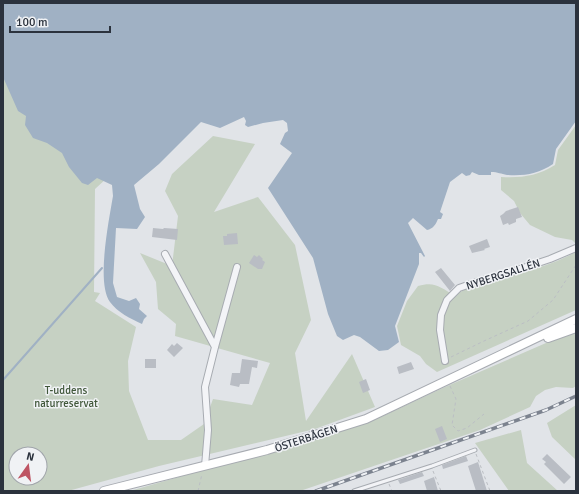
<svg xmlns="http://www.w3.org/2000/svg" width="579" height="494" font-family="Signika,sans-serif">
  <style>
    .green { fill: #c6d1c3; fill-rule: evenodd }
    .water { fill: #a0b1c4 }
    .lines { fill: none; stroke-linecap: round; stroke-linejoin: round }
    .stream { stroke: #a0b1c4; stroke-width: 2 }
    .building { fill: #b9bdc4 }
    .service-casing { stroke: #a7abb1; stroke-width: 5 }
    .minor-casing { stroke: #a7abb1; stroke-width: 8 }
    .secondary-casing { stroke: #a7abb1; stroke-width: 10 }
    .path { stroke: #bbbec3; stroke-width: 1; stroke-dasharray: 3 3; stroke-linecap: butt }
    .service { stroke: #f3f4f7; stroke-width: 3 }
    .minor { stroke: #f3f4f7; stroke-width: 6 }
    .secondary { stroke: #fff; stroke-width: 8 }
    .rail-casing { stroke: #7c838f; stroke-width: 3.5 }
    .rail { stroke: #f0f2f5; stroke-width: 2; stroke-dasharray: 6; stroke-linecap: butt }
    .labels { text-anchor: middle; stroke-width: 3; stroke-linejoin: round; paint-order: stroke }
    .street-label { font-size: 11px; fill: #2b323d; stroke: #f0f2f5 }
    .park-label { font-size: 11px; fill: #40573a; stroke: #f0f2f5 }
  </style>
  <rect width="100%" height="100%" fill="#e1e4e8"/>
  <!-- green -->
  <path class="green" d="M3,3L120,166L95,189L94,292L100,293L95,301L136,327L128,361L129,391L148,440H181L204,424L213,399L252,405L270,363L175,336L176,324L158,309L156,282L140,253L172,266L178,216L165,191L172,174L213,136L255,144L214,212L258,197L295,245L311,320L295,353L306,421L352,354L375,407L315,429L159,466L68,491H3ZM16,454H40V478H16Z
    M576,125V244L572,240L555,237L530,225L520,213L514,201L501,190V177C522,178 537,176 555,165L558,150Z
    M576,252V310L437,372L426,364L420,356L401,345L397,326L407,301L418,286C435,281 440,287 455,296C469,284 486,283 503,278C528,271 554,264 576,252Z
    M576,333V386L573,388L556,387L545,390L536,396L530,407L480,430L300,491H130L370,422L445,387L546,343Z
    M576,405V460L552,437L547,423Z
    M521,430L527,463L558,491H509L475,443Z"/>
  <!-- water -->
  <path class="water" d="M3,3H576V121L556,149L553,164C538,174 525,176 507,175C501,174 498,172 491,172V175H479L472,172L470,175L466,176L462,173L450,182L440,212L443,214L441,219H438C436,224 433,229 427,230L413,218L408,223L425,256L424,257L421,253H419V264L395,326L399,342L388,350L379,351L360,337L354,335L343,340L337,336L328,314L313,258L268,188L292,153L280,144L285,133L288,131L287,123L283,120L263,123L248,127L245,125L246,121L244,117L220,128L201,122L159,164L134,185L140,209L145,217L137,229L116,228L113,283L117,297L129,301L136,298L140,304L139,309L147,316L144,319L142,324C131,319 117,312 110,302C96,283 109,220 113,196L112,185L97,178L88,185L82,183L69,167L62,153L47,143L33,138L25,125L26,116L18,111L3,77Z"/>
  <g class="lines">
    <!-- stream -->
    <path class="stream" d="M3,380L102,268"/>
  </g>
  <!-- building -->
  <path class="building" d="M518,207L522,217L516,219V222L509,225L508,223L503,225L500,216L503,214L506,211Z
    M153,228L163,229L164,228L178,229L177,240L152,237Z
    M237,233L238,244L224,245L223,236H227V234Z
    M487,239L490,247L484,249L485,250L472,253L469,246Z
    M254,255L257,257L259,255L263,259L262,260L265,262L262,269H258L249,263Z
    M441,268L455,285L450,291L435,272Z
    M177,343L183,348L174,357L167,350L172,344L174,346Z
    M145,359H156V368H145Z
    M242,359L258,361L257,368L252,367L249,384H240L239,387L230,385L232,373H240Z
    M411,362L414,369L399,374L397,367Z
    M366,379L370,390L363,393L359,382Z
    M442,426L447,439L440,442L435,429Z
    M547,454L571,477L564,484L544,464L546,462L542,459Z
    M466,456L468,461L443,469L442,465Z
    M478,462L487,491H476L468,466Z
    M422,472L424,476L400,484L398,480Z
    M434,477L438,491H427L424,481Z"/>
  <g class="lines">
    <defs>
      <path id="service" d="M354,491L432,466L475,450"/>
      <path id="minor" d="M165,254L215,347
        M445,361L440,330L441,315L447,300L459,288L479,281L505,274L550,259L576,248
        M205,466L208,430L205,387L215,347L237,267"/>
      <path id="secondary" d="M548,338L576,328
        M104,491L267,450L366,419L576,319"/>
    </defs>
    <!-- service casing -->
    <use href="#service" class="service-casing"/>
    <!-- minor casing -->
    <use href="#minor" class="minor-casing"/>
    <!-- secondary casing -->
    <use href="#secondary" class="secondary-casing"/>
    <!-- path -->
    <path class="path" d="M451,357L484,341L528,321L553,300L576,265
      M450,386L456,399L452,425L458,431L467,428L484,414
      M476,454L490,491
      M433,471L441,491
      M389,484L392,491
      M198,491L202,474"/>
    <!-- service -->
    <use href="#service" class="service"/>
    <!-- minor -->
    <use href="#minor" class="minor"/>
    <!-- secondary -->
    <use href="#secondary" class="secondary"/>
    <defs>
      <path id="rail" d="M316,491L546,410L576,396"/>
    </defs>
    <!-- rail casing -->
    <use href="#rail" class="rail-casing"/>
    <!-- rail -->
    <use href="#rail" class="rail"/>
  </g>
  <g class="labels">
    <!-- street labels -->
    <g class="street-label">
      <text transform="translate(503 274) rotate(-18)" y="4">NYBERGSALLÉN</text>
      <text transform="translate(306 438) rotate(-18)" y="4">ÖSTERBÅGEN</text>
    </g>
    <!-- park labels -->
    <g class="park-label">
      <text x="66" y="394">T-uddens<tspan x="66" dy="13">naturreservat</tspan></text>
    </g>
  </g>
  <!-- border -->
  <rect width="579" height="494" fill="none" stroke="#2b323d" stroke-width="8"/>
  <!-- north arrow -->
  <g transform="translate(28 466) rotate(14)"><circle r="19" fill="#f0f2f5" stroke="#a1a5ab"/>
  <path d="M0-3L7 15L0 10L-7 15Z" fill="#be5564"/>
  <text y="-6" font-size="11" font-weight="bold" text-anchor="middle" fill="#2b323d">N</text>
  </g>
  <!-- scale -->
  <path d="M10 26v6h100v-6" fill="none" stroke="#2b323d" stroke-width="2"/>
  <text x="16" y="26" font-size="12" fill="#2b323d" stroke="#f0f2f5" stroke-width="3" paint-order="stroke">100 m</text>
</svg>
